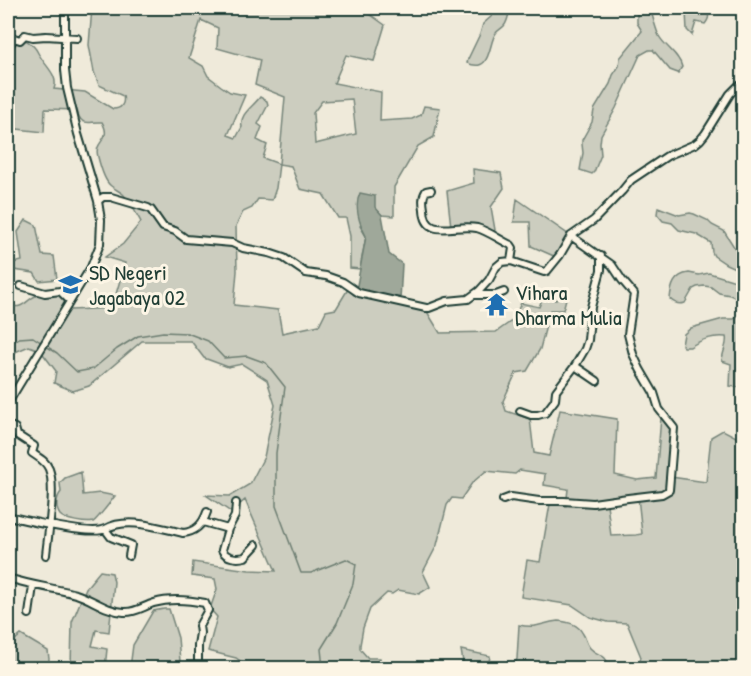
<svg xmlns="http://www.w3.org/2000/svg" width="751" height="676" font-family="'Patrick Hand',sans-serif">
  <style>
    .green { fill: #cccdbf; stroke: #76857a; stroke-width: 1.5; fill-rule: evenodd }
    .water { fill: #9fa89a; stroke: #6c7d71; stroke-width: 1.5 }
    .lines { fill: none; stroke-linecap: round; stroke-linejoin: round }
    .stream { stroke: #6c7d71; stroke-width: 1.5 }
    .minor-casing { stroke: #1f3d34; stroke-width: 10 }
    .minor { stroke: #fcf5e5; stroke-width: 6 }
    .labels { text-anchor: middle; stroke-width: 6; stroke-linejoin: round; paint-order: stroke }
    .poi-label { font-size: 22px; fill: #1f3d34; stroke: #fcf5e5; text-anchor: start }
  </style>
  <rect width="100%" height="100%" fill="#efeada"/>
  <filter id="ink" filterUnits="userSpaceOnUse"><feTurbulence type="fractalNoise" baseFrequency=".0167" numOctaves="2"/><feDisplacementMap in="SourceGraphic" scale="12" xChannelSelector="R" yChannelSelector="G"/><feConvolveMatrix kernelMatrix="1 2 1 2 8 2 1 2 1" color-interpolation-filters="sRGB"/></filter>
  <g filter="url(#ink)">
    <!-- green -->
    <path class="green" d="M92,8H361L385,25L374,61L346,55L334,83L381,92L380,121L412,119L421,115L424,106L440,108L434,137L418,146L394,187V216L382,215L374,207L360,226L366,236L360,269L350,268V236L346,218H338L323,194L300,189L291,166L279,164L276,188L272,200L258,199L252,208L243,212L236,226L237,271L234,305L278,310L282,333L319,325L326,311L336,309L348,289L354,295L426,310L440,333L496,332L513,320L521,303L539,307L543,297L556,300L558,291L567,295L563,310H550L540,349L527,371L516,373L503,401L506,411L530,419L534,453L549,456L560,410L617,419L615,475L637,480L656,478L661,417L672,427L671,477L706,482L711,437L723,430L740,439L744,452V528L737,563L741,567L743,563V668H638L641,657L627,623L608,622L590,617L572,605L521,597L527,560L540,562L550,504L566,506L568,489L544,485L545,474L520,470L515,474L486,471L472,483L461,499L452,498L447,505L437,545L423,572L430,587L419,594L398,590L392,594L387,593L370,609L363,628L360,645V649L368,658H380L381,668H244L243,663L236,658L208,651L217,617L210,609L217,589L215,579L192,576L193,562L249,570L276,571L245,500L231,512L206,495L230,496L250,484L264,457L275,405L267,380L242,364L228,367L204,358L191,341H142L89,386L73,391L54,383L56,371L40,350L29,346L8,355V305C25,311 26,298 40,294C44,292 51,293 56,293L66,300L71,310L112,308L125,263L105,257L123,244L141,222C136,213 130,201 123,194C119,191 115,189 111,186C104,181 100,165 98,157C93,140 113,141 102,122C88,121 81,128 77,110L45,109L44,132L8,128V30C16,36 28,39 35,48C37,50 38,54 40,56C46,67 59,76 54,89L85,92L113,109C121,109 125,104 123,96L99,85L94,72L89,45ZM201,20L218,28L217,48L260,60L255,85L285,97L279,164L263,158L267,145L257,140L262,127L258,124L268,105L267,101L260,97C253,107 239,114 242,127L236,138L228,135L245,95L230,92L221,86L208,76L203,66L189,58ZM352,99L356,134L315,144L313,113L322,101ZM638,497L642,534L636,535L611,536L607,504Z
      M493,8H510C509,14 508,21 504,26C501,29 498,30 496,33C488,43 492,74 467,63L468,59L480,34L483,24L492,16Z
      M636,8H650C653,17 655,27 659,36C665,47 679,54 682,67L678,73L670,70L653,50H649L640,55L616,108L601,135L600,144L601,155L594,172L592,174L580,170L583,153L582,144V140L592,122L594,110L610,84L613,75L619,66L620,58L642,31L637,23V10Z
      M681,8H703C710,13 710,18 705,24L696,22L692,35L687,30L686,12Z
      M473,169L501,173L504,188L491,207L495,230L491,238L475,227H451L447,191L474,183Z
      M517,199L572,237L556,257L531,246L530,222H514Z
      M658,207L679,215L690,213L694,214L707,220L712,225L724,231L736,250L743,257V279L735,268L726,264L714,256L712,252L711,243L696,234L679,230L672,223L663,221L657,214Z
      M26,220L36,225L42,255L54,256L57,279L39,281L34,273L14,270L13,263L22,261L18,232Z
      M689,273L699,275L709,273L732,280L743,281V301L730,295L719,293L711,287L704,286L697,287L693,289L685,303C679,305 674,303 670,299C671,286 674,275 689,273Z
      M743,308V388L730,386L731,364L722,361C722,353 728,344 726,337C712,336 702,339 690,347H684L682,345L684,334L691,328L723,319H734L739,315Z
      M81,472L83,495L100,493L115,496C111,501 97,520 93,522C87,524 64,520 60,515C55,508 56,498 61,492L60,483L65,478Z
      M100,571L112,573L114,582L109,632L96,630L92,646L107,649L105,668H71L72,622L86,588Z
      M164,609H169L178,638L180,661L182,668H130L133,645L153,611Z
      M558,621C569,622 578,624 583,634C586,638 586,644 590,648C598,657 606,652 609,668H513L517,659L519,625C537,629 541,623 558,621Z
      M21,635L48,651L49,659L48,668H8V644H10Z
      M461,650L490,656L488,668H464Z"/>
    <!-- water -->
    <path class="water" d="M360,193L375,196V207L382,215L389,254L402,264L400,300L356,291L366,236C359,223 354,206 360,193Z"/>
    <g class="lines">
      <!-- stream -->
      <path class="stream" d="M8,345L19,338L33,337L42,343
        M46,346L57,353L77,372L93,369L117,349L138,336L163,332L187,333L208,341L224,358L247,356L266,363L285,387L276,453V506L301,573H311L346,559L356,564L353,584L337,623L321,649L323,668H325"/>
      <defs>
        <path id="minor" d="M8,48L14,38L20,40L25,35L33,37L46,36L77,38
          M431,190L426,191C422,197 423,203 424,209C425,241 455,223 477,228C488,231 500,240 511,245L513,248L511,261
          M98,201L103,197H111L148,208L151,210L163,227L175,231L186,239L232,243L243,248L269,253L284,258L306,273L326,276L343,282L359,293L426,308H429L447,301L468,299L479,291L489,280L496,267L502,262L511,261L544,272L547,271L560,255L571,236L594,220L622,191L631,180L667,156L695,144L700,140L705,134L730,94L738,86L744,85
          M21,286L45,293L60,291L70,301
          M475,295H496L504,292
          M575,366L597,381
          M8,403L91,267L100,244L101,220L98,201L78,134L67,88L65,70V8
          M520,411L531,415H538L545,413L555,400L556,391L575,366L585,349L588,340L591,307L601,270V256
          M8,425L15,428L17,435L34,446L32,453C39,458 46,461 49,469C56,487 48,535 46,555
          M8,452L10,453
          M8,474L9,475
          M503,500L511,497L539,501H564L593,503L628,498L662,494L669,490L674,428L659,409L654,393L640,369L633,354L628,334L634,294L622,280L612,265L571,236
          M8,516C25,520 92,536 105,529L111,537L131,545L129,556
          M203,522L228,529L222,550C226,558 237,559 245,557L256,545
          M105,529C128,516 159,528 183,533C196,532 203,524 207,512
          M228,529L235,516L236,503
          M8,578C30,585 53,588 76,594C92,599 106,611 124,612C135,613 144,606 154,603C170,598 190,600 205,603L208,610L199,626L200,633L198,645V668
          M29,614L33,586"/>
      </defs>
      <!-- minor casing -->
      <use href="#minor" class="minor-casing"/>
      <!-- minor -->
      <use href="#minor" class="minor"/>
    </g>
  </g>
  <!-- icons -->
  <defs>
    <symbol id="school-bare" viewBox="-9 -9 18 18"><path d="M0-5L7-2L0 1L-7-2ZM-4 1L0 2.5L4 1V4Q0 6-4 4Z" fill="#1f6fb2" stroke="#fcf5e5" stroke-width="2.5" paint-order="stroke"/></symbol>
    <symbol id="temple-bare" viewBox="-9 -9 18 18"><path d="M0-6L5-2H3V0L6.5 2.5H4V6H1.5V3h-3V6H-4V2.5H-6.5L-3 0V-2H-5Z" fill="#1f6fb2" stroke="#fcf5e5" stroke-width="2.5" paint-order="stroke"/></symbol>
  </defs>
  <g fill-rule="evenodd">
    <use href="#school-bare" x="54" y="268" width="33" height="33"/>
    <use href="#temple-bare" x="480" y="288" width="33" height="33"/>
  </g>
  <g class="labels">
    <!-- poi labels -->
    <g class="poi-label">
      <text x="89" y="280">SD Negeri<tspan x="89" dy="25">Jagabaya 02</tspan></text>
      <text x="515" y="300">Vihara<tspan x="515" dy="25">Dharma Mulia</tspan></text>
    </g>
  </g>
  <!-- margin -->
  <rect width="751" height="676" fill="none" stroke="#fcf5e5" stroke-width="30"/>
  <rect x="15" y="15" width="721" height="646" fill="none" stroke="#1f3d34" stroke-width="2" filter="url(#ink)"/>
</svg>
